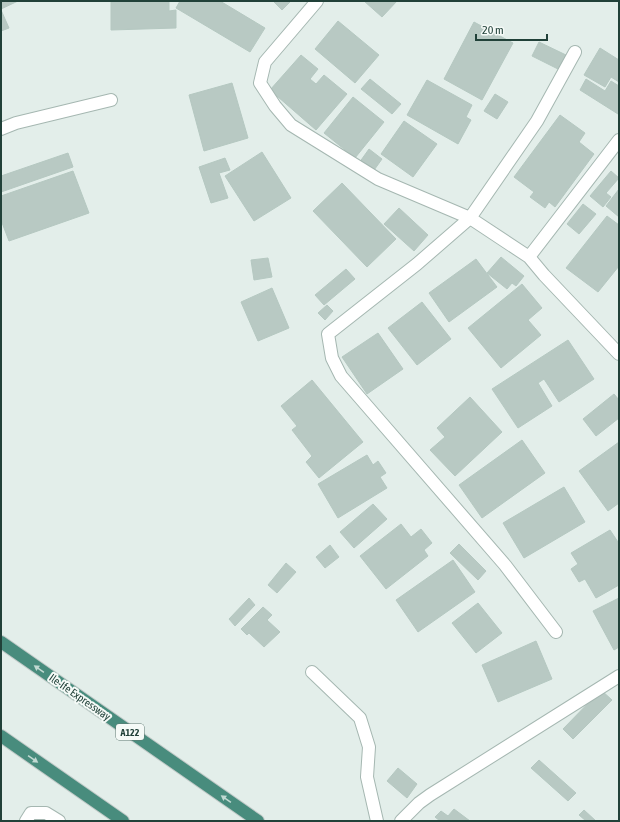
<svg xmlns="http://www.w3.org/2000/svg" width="620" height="822" font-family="'Asap Condensed',sans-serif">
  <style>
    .building { fill: #b8c9c3; stroke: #b5c8c1 }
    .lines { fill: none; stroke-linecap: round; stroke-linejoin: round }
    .service-casing { stroke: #a5b7b1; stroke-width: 14 }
    .minor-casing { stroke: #a5b7b1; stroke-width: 14 }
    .trunk-casing { stroke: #c1cac8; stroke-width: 14 }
    .service { stroke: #fff; stroke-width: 12 }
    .minor { stroke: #fff; stroke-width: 12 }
    .trunk { stroke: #488c7d; stroke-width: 12 }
    .oneway { fill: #c1d9d2 }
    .labels { text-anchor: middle; stroke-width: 4; stroke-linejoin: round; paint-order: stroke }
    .shield { fill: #f5faf7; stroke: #617872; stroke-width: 1 }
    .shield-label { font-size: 10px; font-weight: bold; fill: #214139 }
    .street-label { font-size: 11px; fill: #214139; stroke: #f5faf7 }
  </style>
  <rect width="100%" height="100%" fill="#e3eeea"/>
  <!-- building -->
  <path class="building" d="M1,1H18L1,9Z
    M111,1H169V11L176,10V28L111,30Z
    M180,1H220L265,28L250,52L176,8Z
    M273,1H291L282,10Z
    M364,1H397L382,17Z
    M1,10L9,28L1,31Z
    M338,21L379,55L355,83L315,49Z
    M474,22L513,43L482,100L444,79Z
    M539,42L566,55L558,69L532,56Z
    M600,48L619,60V82L611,77L605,87L584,75Z
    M301,55L318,69L310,79L316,84L324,75L347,94L316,130L270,90Z
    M370,79L401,104L392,114L361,89Z
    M586,79L605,91L611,81L619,86V113L618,114L580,90Z
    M427,80L472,105L466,117L471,120L458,144L407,115Z
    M232,83L248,138L204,151L189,95Z
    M495,94L508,102L497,119L484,111Z
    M353,97L384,122L355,158L324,133Z
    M560,115L585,133L579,142L594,154L555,207L549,202L545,208L530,197L534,192L514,177Z
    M404,121L437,144L413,177L381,154Z
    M369,149L382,159L372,173L359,163Z
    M262,152L291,198L254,221L225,176Z
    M68,153L73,167L1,192V176Z
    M225,158L230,170L219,173L228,198L211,203L199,167Z
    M73,171L89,213L9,241L1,220V196Z
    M611,171L619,178L606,193L611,197L603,207L590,196Z
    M342,183L396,239L367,267L313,211Z
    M619,189V217L606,206Z
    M583,204L596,214L579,234L567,224Z
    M399,208L428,235L414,251L384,224Z
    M607,216L619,225V266L598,292L566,268Z
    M501,257L524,276L516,286L512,283L507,289L487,273Z
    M268,258L272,277L254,280L251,260Z
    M476,259L497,287L449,322L429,293Z
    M346,269L355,279L324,305L315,295Z
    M522,284L542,308L528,320L541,335L501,368L468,328Z
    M272,288L289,328L258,341L241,302Z
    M422,302L451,339L417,365L388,328Z
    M327,305L333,311L325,320L318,313Z
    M378,333L403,369L367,394L342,357Z
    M568,340L594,379L559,402L544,379L538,383L552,406L518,428L492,389Z
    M312,380L363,442L319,478L306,462L312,456L292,430L297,426L281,406Z
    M614,394L619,400V418L596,436L583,419Z
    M470,397L502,432L455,476L430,450L445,437L437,428Z
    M522,440L545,473L482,518L459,485Z
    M619,442V503L608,511L579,471Z
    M367,455L373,465L378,461L386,473L380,477L387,488L338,518L318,484Z
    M564,487L585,522L524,558L503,523Z
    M373,504L387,519L354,548L340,532Z
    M401,524L411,537L421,529L432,543L424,550L428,556L386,589L360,556Z
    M610,530L618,542H619V585L596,598L585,579L579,582L571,569L578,564L571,553Z
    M459,544L486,571L478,580L450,553Z
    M330,545L339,557L325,568L316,557Z
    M453,560L475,592L418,632L396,600Z
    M286,563L296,572L277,593L268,585Z
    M249,598L255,605L235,626L229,619Z
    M619,598V647L614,650L593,611Z
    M478,603L502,633L476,653L452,623Z
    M263,607L272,615L267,620L280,632L264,647L249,633L247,635L241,629Z
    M536,641L552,679L498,702L482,665Z
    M601,690L612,700L573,739L563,729Z
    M539,760L576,793L568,801L531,768Z
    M398,768L417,784L407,798L387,781Z
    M454,809L470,821H440L435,817L441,811L448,816Z
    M584,810L596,821H586L579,815Z"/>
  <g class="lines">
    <defs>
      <path id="service" d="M1,129L16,123L111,100
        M312,672L360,718L369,747L367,777L377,821
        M26,821L31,813H46L59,821
        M401,821L419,803L430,795L619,676"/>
      <path id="minor" d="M317,1L265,62L260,83L275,106L291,125L378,179L470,218L529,257L544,275L619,354
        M529,257L619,140
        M556,632L505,565L341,376L332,358L328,334L417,264L470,218L537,121L575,52"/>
      <path id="trunk" d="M1,642L258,821
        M1,736L123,821"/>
    </defs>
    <!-- service casing -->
    <use href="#service" class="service-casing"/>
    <!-- minor casing -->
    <use href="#minor" class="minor-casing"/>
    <!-- trunk casing -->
    <use href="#trunk" class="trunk-casing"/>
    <!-- service -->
    <use href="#service" class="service"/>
    <!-- minor -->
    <use href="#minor" class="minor"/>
    <!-- trunk -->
    <use href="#trunk" class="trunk"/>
  </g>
  <!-- one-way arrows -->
  <defs><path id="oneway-solid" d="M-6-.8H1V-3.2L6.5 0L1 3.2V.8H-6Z"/></defs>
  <g class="oneway">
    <use href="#oneway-solid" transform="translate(39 669) rotate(-145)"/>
    <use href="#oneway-solid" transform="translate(33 759) rotate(35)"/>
    <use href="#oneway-solid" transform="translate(226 799) rotate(-145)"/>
  </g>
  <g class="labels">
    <!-- shield labels -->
    <rect class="shield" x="116" y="724" width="28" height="16" rx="3"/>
    <g class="shield-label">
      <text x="130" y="736">A122</text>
    </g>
    <!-- street labels -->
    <g class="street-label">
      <text transform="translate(80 697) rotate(35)" y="4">Ile-Ife Expressway</text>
    </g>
  </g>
  <!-- border -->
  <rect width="620" height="822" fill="none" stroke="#214139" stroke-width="4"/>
  <!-- scale -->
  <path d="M476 34v6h71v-6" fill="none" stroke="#214139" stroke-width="2"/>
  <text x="482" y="34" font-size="12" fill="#214139" stroke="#f5faf7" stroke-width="3" paint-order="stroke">20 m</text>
</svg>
